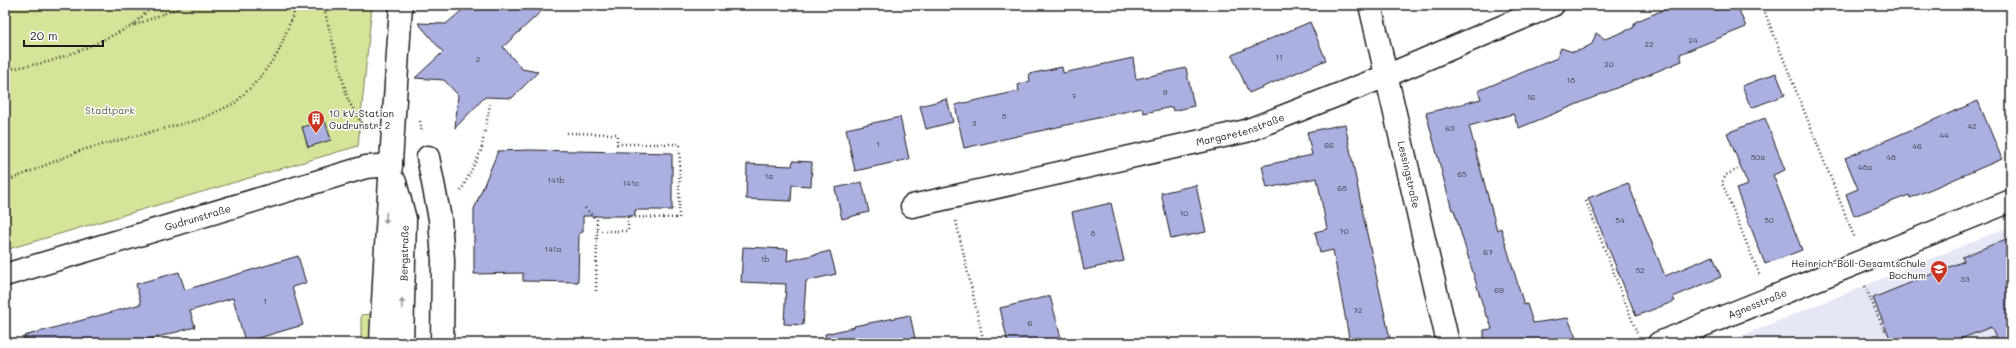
<svg xmlns="http://www.w3.org/2000/svg" width="2016" height="348" font-family="Mali,sans-serif">
  <style>
    .built { fill: #e6e7f6 }
    .green { fill: #d4e498; stroke: #78805a }
    .building { fill: #acb0e1; stroke: #1c1c1c }
    .lines { fill: none; stroke-linecap: round; stroke-linejoin: round }
    .minor-casing { stroke: #1c1c1c; stroke-width: 25 }
    .path { stroke: #1c1c1c; stroke-width: 2.5; stroke-dasharray: 1 3; stroke-linecap: butt }
    .minor { stroke: #fff; stroke-width: 22 }
    .oneway { fill: #999 }
    .labels { text-anchor: middle; stroke-width: 3; stroke-linejoin: round; paint-order: stroke }
    .number-label { font-size: 8px; fill: #40414d }
    .park-label { font-size: 10px; fill: #535841; stroke: #fff }
    .poi-label { font-size: 10px; fill: #1c1c1c; stroke: #fff; text-anchor: start }
    .street-label { font-size: 10px; fill: #1c1c1c; stroke: #fff }
  </style>
  <rect width="100%" height="100%" fill="#fff"/>
  <filter id="ink" filterUnits="userSpaceOnUse"><feTurbulence type="fractalNoise" baseFrequency=".025" numOctaves="2"/><feDisplacementMap in="SourceGraphic" scale="8" xChannelSelector="R" yChannelSelector="G"/><feConvolveMatrix kernelMatrix="1 2 1 2 8 2 1 2 1" color-interpolation-filters="sRGB"/></filter>
  <g filter="url(#ink)">
    <!-- built -->
    <path class="built" d="M2011,226V343H1724Z"/>
    <!-- green -->
    <path class="green" d="M5,5H372L358,146L5,250Z
      M372,314L371,343H361V315Z"/>
    <!-- building -->
    <path class="building" d="M462,5H548L503,47L522,69L538,72L512,98L485,97L455,128L458,95L444,80L415,78L443,52L418,23L446,24L461,11Z
      M1675,5H1737L1746,27L1680,54L1682,61L1519,128L1513,114L1469,126L1497,230L1501,228L1524,305L1527,304L1533,323L1568,318L1578,343H1484V330L1492,329L1488,316H1486L1454,210H1452L1426,113L1481,99L1478,91L1557,58L1561,48L1573,52L1581,50L1592,44L1596,33L1605,39L1633,28L1635,22Z
      M1310,22L1326,60L1249,93L1232,55Z
      M1133,58L1136,79L1186,68L1194,106L1173,111L1172,107L1144,113L1142,108L964,148L955,105L1019,91L1018,85L1030,81L1029,74L1062,67L1063,73Z
      M1776,73L1785,95L1751,108L1742,86Z
      M947,99L953,122L926,129L920,106Z
      M1978,101L2002,159L1910,198L1909,195L1854,216L1846,194L1858,189L1845,158Z
      M900,117L909,159L855,171L846,129Z
      M1765,118L1785,170L1773,175L1802,250L1765,264L1736,189L1748,185L1727,133Z
      M325,121L331,140L308,147L302,127Z
      M1345,124L1366,229L1391,343H1350L1333,250L1320,253L1315,232L1327,229L1317,178L1267,188L1262,166L1312,155L1307,132Z
      M529,150L672,153V210H635V216H583V232L579,233L578,282L523,281V273L474,274V209L498,151Z
      M793,161L812,162L811,186L792,185L791,201L746,199L747,164L792,166Z
      M862,182L869,212L842,219L835,188Z
      M1628,183L1665,276L1713,256L1721,277L1673,297L1675,301L1636,316L1588,198Z
      M1196,185L1206,232L1171,239L1161,193Z
      M1111,203L1124,261L1084,270L1072,212Z
      M2011,237V343H1998L1991,327L1950,343H1892L1873,298L1964,261L1962,257Z
      M743,247L788,249L787,261L830,251L836,274L806,281L803,325L784,324L786,284L741,282Z
      M298,256L306,283L292,287L303,325L245,342L233,298L190,311L195,327L136,343H25L24,336L141,304L136,284L179,272L185,290Z
      M1050,296L1061,338L1039,343H1008L1000,308Z
      M910,315L916,343H826L825,334L855,327L854,326Z"/>
    <g class="lines">
      <defs>
        <g id="minor">
          <path id="s1" d="M1370,5L1448,343"/>
          <path d="M428,157L440,219L443,260L442,343"/>
          <path d="M395,182L405,219L402,343"/>
          <path id="s2" d="M912,206L1246,131L1386,76L1553,5"/>
          <path id="s3" d="M5,275L366,167L391,165"/>
          <path d="M381,343C386,230 394,118 401,5"/>
          <path id="s4" d="M1659,343L2011,201"/>
        </g>
      </defs>
      <!-- minor casing -->
      <use href="#minor" class="minor-casing"/>
      <!-- path -->
      <path class="path" d="M323,5L348,100L359,119L368,129
        M1762,5L1855,239
        M135,25L186,5
        M5,70L48,62L84,49L132,26L154,5
        M420,121L422,133
        M567,133L617,134V144H680L679,218L628,217V231H597L596,294
        M1738,169L1726,175L1722,183L1760,276
        M5,182L82,150L201,119L235,103L258,80L278,53L297,5
        M461,191L481,151L490,104
        M1586,201L1637,333
        M585,208L597,220V231
        M956,221L984,343
        M1865,286L1884,330L1886,329"/>
      <!-- minor -->
      <use href="#minor" class="minor"/>
    </g>
    <!-- one-way arrows -->
    <defs><path id="oneway-solid" d="M-6-.8H1V-3.2L6.5 0L1 3.2V.8H-6Z"/></defs>
    <g class="oneway">
      <use href="#oneway-solid" transform="translate(386 218) rotate(94)"/>
      <use href="#oneway-solid" transform="translate(402 304) rotate(-89)"/>
    </g>
  </g>
  <!-- icons -->
  <defs>
    <symbol id="building-pin" viewBox="-11 -11 22 30"><path d="M0 17L-7.5 6A9.5 9.5 0 1 1 7.5 6Z" fill="#c8321e" stroke="#fff"/><path d="M-4-6H4V6H1V3H-1V6H-4ZM-2.5-4.3h1.7v1.8h-1.7ZM.8-4.3h1.7v1.8H.8ZM-2.5-1h1.7V.8h-1.7ZM.8-1h1.7V.8H.8Z" fill="#fff"/></symbol>
    <symbol id="school-pin" viewBox="-11 -11 22 30"><path d="M0 17L-7.5 6A9.5 9.5 0 1 1 7.5 6Z" fill="#c8321e" stroke="#fff"/><path d="M0-5L7-2L0 1L-7-2ZM-4 1L0 2.5L4 1V4Q0 6-4 4Z" fill="#fff"/></symbol>
  </defs>
  <g fill-rule="evenodd">
    <use href="#building-pin" x="306" y="109" width="20" height="27"/>
    <use href="#school-pin" x="1929" y="259" width="20" height="27"/>
  </g>
  <g class="labels">
    <!-- number labels -->
    <g class="number-label">
      <text x="1693" y="43">24</text>
      <text x="1649" y="47">22</text>
      <text x="1279" y="60">11</text>
      <text x="478" y="62">2</text>
      <text x="1609" y="67">20</text>
      <text x="1571" y="83">18</text>
      <text x="1165" y="95">9</text>
      <text x="1074" y="99">7</text>
      <text x="1531" y="100">16</text>
      <text x="1004" y="119">5</text>
      <text x="974" y="126">3</text>
      <text x="1972" y="129">42</text>
      <text x="1450" y="131">63</text>
      <text x="1944" y="138">44</text>
      <text x="878" y="147">1</text>
      <text x="1329" y="148">66</text>
      <text x="1917" y="149">46</text>
      <text x="1758" y="160">50a</text>
      <text x="1891" y="160">48</text>
      <text x="1865" y="170">48a</text>
      <text x="1462" y="177">65</text>
      <text x="769" y="179">1a</text>
      <text x="556" y="183">141b</text>
      <text x="631" y="186">141c</text>
      <text x="1342" y="191">68</text>
      <text x="1184" y="216">10</text>
      <text x="1620" y="223">54</text>
      <text x="1769" y="223">50</text>
      <text x="1344" y="234">70</text>
      <text x="1093" y="236">8</text>
      <text x="553" y="252">141a</text>
      <text x="1488" y="255">67</text>
      <text x="765" y="262">1b</text>
      <text x="1640" y="273">52</text>
      <text x="1965" y="282">33</text>
      <text x="1499" y="293">69</text>
      <text x="265" y="304">1</text>
      <text x="1358" y="313">72</text>
      <text x="1030" y="326">6</text>
    </g>
    <!-- park labels -->
    <g class="park-label">
      <text x="110" y="114">Stadtpark</text>
    </g>
    <!-- poi labels -->
    <g class="poi-label">
      <text x="329" y="117">10 kV-Station<tspan x="329" dy="12">Gudrunstr. 2</tspan></text>
      <text x="1926" y="267" text-anchor="end">Heinrich-Böll-Gesamtschule<tspan x="1926" dy="12">Bochum</tspan></text>
    </g>
    <!-- street labels -->
    <g class="street-label">
      <text dy="4" stroke="none"><textPath href="#s2" startOffset="337">Margaretenstraße</textPath></text>
      <text dy="4" stroke="none"><textPath href="#s1" startOffset="174">Lessingstraße</textPath></text>
      <text dy="4" stroke="none"><textPath href="#s3" startOffset="201">Gudrunstraße</textPath></text>
      <text transform="translate(404 253) rotate(-89)" y="4">Bergstraße</text>
      <text dy="4" stroke="none"><textPath href="#s4" startOffset="106">Agnesstraße</textPath></text>
    </g>
  </g>
  <!-- margin -->
  <rect width="2016" height="348" fill="none" stroke="#fff" stroke-width="20"/>
  <rect x="10" y="10" width="1996" height="328" fill="none" stroke="#1c1c1c" stroke-width="1.5" filter="url(#ink)"/>
  <!-- scale -->
  <path d="M24 40v6h79v-6" fill="none" stroke="#1c1c1c" stroke-width="2"/>
  <text x="30" y="40" font-size="12" fill="#1c1c1c" stroke="#ffffff" stroke-width="3" paint-order="stroke">20 m</text>
</svg>
